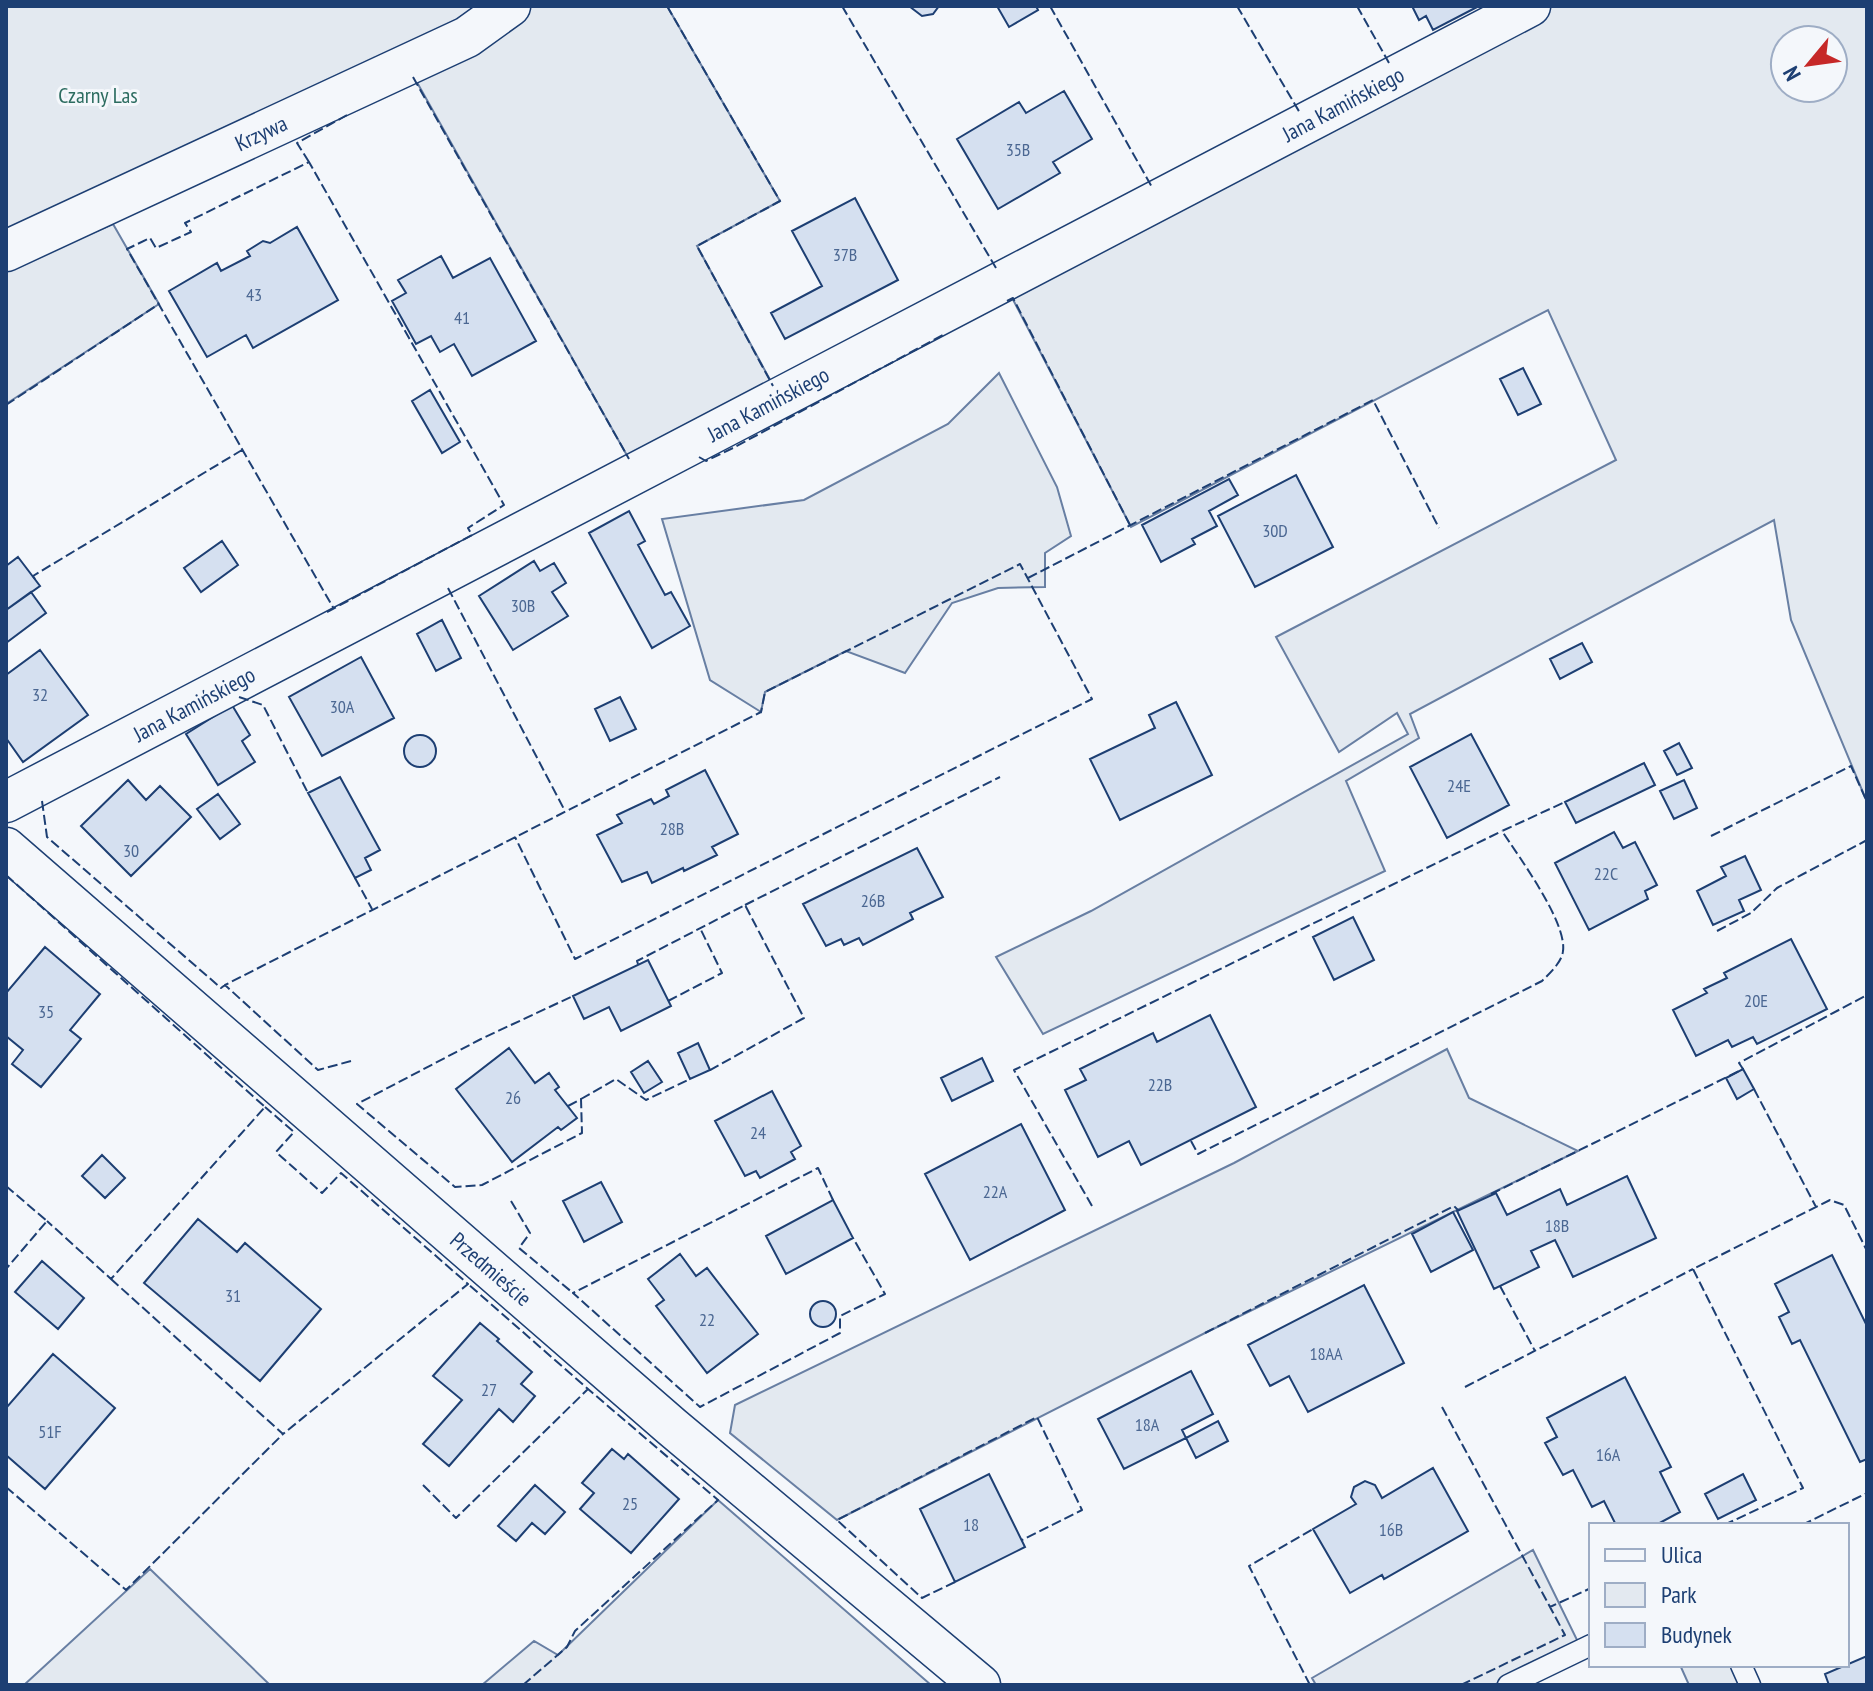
<svg xmlns="http://www.w3.org/2000/svg" width="1873" height="1691" font-family="'PT Sans Narrow',sans-serif">
  <style>
    .green { fill: #e3e9f0; stroke: #687fa3; stroke-width: 2; fill-rule: evenodd }
    .building { fill: #d5e0f0; stroke: #1d3f73; stroke-width: 2 }
    .lines { fill: none; stroke-linecap: round; stroke-linejoin: round }
    .lane-casing { stroke: #1d3f73; stroke-width: 23 }
    .street-casing { stroke: #1d3f73; stroke-width: 43 }
    .lane { stroke: #f4f7fb; stroke-width: 20 }
    .street { stroke: #f4f7fb; stroke-width: 40 }
    .fence { stroke: #1d3f73; stroke-width: 2; stroke-dasharray: 10 4; stroke-linecap: butt }
    .labels { text-anchor: middle; stroke-width: 6; stroke-linejoin: round; paint-order: stroke }
    .number-label { font-size: 18px; fill: #4b6792 }
    .park-label { font-size: 22px; fill: #2c6c60; stroke: #f4f7fb }
    .street-label { font-size: 22px; fill: #1d3f73; stroke: #f4f7fb }
  </style>
  <rect width="100%" height="100%" fill="#f4f7fb"/>
  <!-- green -->
  <path class="green" d="M6,6H476L455,21L6,235Z
    M517,6H667L780,201L697,246L774,387L629,459L414,77Z
    M1553,6H1867V802L1791,620L1774,520L1410,714L1419,738L1346,781L1385,871L1043,1034L996,957L1091,911L1408,734L1397,713L1339,752L1276,637L1616,460L1548,310L1131,527L1008,290ZM1785,40H1833V88H1785Z
    M113,224L159,304L6,404V270Z
    M999,373L1057,487L1071,536L1045,553V587L998,588L952,603L905,673L846,651L765,692L761,712L710,680L662,519L804,500L948,424Z
    M1447,1049L1469,1098L1578,1151L1205,1333L837,1520L730,1433L735,1405L1234,1163Z
    M718,1500L931,1685H482L534,1641L558,1655Z
    M1533,1550L1579,1644L1494,1685H1316L1312,1678Z
    M150,1569L270,1685H24Z
    M1680,1665H1738L1742,1685H1689Z"/>
  <!-- building -->
  <path class="building" d="M909,6H939L933,14L922,16Z
    M997,6H1036L1038,10L1009,27Z
    M1412,6H1479L1433,30L1426,16L1419,20Z
    M1064,91L1092,139L1053,162L1060,173L998,209L957,139L1019,102L1026,113Z
    M855,198L898,280L785,339L771,313L822,286L792,231Z
    M297,227L338,300L253,348L246,335L207,357L169,291L217,263L221,271L250,256L247,251L263,241L270,243Z
    M441,256L453,278L490,258L536,341L472,376L454,344L440,352L431,336L416,344L392,301L406,293L398,280Z
    M1523,368L1541,404L1518,415L1500,379Z
    M430,390L460,442L442,453L412,401Z
    M1296,475L1333,547L1255,587L1218,516Z
    M1229,479L1238,495L1209,511L1217,526L1192,539L1195,544L1161,562L1142,525Z
    M629,511L645,541L638,545L665,595L671,592L690,626L652,648L589,533Z
    M222,541L238,565L201,592L184,568Z
    M18,557L40,586L6,610V566Z
    M534,561L540,571L554,563L566,583L552,592L568,616L513,650L479,596Z
    M31,592L46,613L6,643V610Z
    M442,620L461,658L436,671L417,634Z
    M1582,643L1592,662L1560,679L1550,659Z
    M40,650L88,715L23,762L6,738V675Z
    M361,657L394,718L322,756L289,697Z
    M620,697L636,729L610,741L595,709Z
    M1176,702L1212,775L1120,820L1090,759L1155,728L1149,715Z
    M232,705L250,735L242,741L255,762L218,785L186,734Z
    M1471,734L1509,805L1447,838L1410,767Z
    M404 751a16 16 0 1 1 32 0a16 16 0 1 1-32 0Z
    M1679,743L1692,768L1677,775L1664,751Z
    M1644,763L1655,785L1576,823L1565,802Z
    M705,770L738,834L712,847L717,855L684,871L683,868L652,883L647,872L622,882L597,835L622,823L617,815L651,799L654,804L669,796L666,790Z
    M340,777L380,850L365,858L371,870L355,878L308,793Z
    M128,780L146,800L160,786L191,817L131,876L81,826Z
    M1684,780L1697,808L1674,819L1660,791Z
    M218,794L240,824L220,839L197,809Z
    M1614,832L1623,848L1635,842L1657,885L1645,891L1648,899L1589,930L1555,863Z
    M917,848L943,897L910,913L913,919L863,945L859,938L844,945L841,939L826,946L803,904Z
    M1745,856L1761,890L1739,900L1744,911L1713,925L1697,891L1726,876L1721,867Z
    M1353,917L1374,960L1334,980L1313,937Z
    M1791,939L1827,1009L1757,1044L1753,1037L1732,1047L1728,1040L1696,1056L1673,1010L1707,993L1704,989L1727,978L1724,973Z
    M45,947L100,994L70,1030L81,1039L41,1087L12,1064L23,1050L6,1036V993Z
    M648,960L671,1006L621,1031L609,1007L584,1019L573,996Z
    M1210,1015L1256,1107L1141,1165L1129,1141L1098,1157L1065,1090L1086,1080L1080,1069L1153,1033L1157,1042Z
    M698,1043L710,1070L690,1079L678,1053Z
    M509,1048L535,1083L549,1073L559,1087L555,1090L577,1118L561,1130L558,1127L512,1162L456,1089Z
    M982,1058L993,1081L952,1101L941,1078Z
    M648,1061L662,1082L644,1093L631,1072Z
    M1743,1069L1754,1089L1737,1099L1726,1078Z
    M772,1091L801,1146L791,1152L795,1159L760,1178L756,1171L745,1176L715,1121Z
    M1021,1124L1065,1210L970,1260L925,1174Z
    M102,1155L125,1178L105,1198L82,1176Z
    M1627,1176L1656,1238L1573,1277L1555,1240L1531,1251L1539,1267L1494,1289L1457,1211L1496,1193L1507,1215L1560,1189L1567,1205Z
    M601,1182L622,1222L584,1242L563,1201Z
    M833,1200L853,1238L786,1274L766,1236Z
    M1453,1212L1473,1250L1431,1272L1412,1234Z
    M198,1219L237,1252L245,1243L321,1309L260,1381L144,1283Z
    M680,1254L696,1276L707,1268L758,1334L707,1373L656,1306L664,1300L648,1279Z
    M1832,1255L1867,1326V1459L1860,1462L1800,1340L1792,1344L1779,1317L1789,1312L1775,1284Z
    M42,1261L84,1298L58,1329L15,1292Z
    M1364,1285L1404,1363L1308,1412L1289,1376L1270,1386L1248,1345Z
    M810 1314a13 13 0 1 1 26 0a13 13 0 1 1-26 0Z
    M480,1323L499,1339L497,1341L532,1372L521,1384L535,1396L513,1422L499,1409L449,1466L423,1444L462,1400L433,1376Z
    M53,1354L115,1408L45,1489L6,1455V1408Z
    M1191,1371L1213,1414L1182,1430L1186,1438L1124,1469L1098,1419Z
    M1625,1377L1671,1467L1660,1472L1680,1512L1656,1525H1616L1604,1501L1592,1507L1573,1470L1563,1475L1545,1443L1557,1437L1547,1418Z
    M1218,1421L1228,1441L1196,1458L1186,1438Z
    M612,1449L624,1459L628,1454L679,1499L631,1553L580,1509L594,1493L582,1483Z
    M1433,1468L1468,1531L1384,1579L1382,1575L1350,1593L1313,1529L1356,1504L1351,1497L1354,1487L1365,1481L1375,1485L1382,1498Z
    M989,1474L1025,1547L955,1582L920,1509Z
    M1743,1474L1756,1500L1718,1519L1705,1494Z
    M535,1485L565,1512L545,1534L532,1523L516,1541L498,1526Z
    M1867,1656V1685H1829L1825,1674Z"/>
  <g class="lines">
    <defs>
      <path id="lane" d="M1741,1665L1750,1685
        M1508,1685L1591,1645"/>
      <path id="street" d="M6,251L467,37L510,6
        M6,802L1530,6
        M6,848L672,1427L980,1685"/>
    </defs>
    <!-- lane casing -->
    <use href="#lane" class="lane-casing"/>
    <!-- street casing -->
    <use href="#street" class="street-casing"/>
    <!-- lane -->
    <use href="#lane" class="lane"/>
    <!-- street -->
    <use href="#street" class="street"/>
    <!-- fence -->
    <path class="fence" d="M667,6L780,201L697,246L773,386
      M842,6L996,268
      M1050,6L1153,189
      M1237,6L1300,113
      M1357,6L1389,63
      M413,77L629,459
      M309,162L297,143L347,115
      M1007,301L1013,298L1131,527
      M6,405L159,304
      M699,457L706,461L733,448L943,335
      M1028,578L1373,400L1439,528
      M35,579L33,576L242,450
      M448,588L565,811
      M327,612L472,535L468,528L504,505L309,162L185,223L191,232L156,248L150,238L127,249L334,609
      M239,697L263,705L308,793
      M42,801L47,837L221,988L225,985
      M1711,836L1851,766L1867,802
      M6,875L265,1107L111,1279L47,1221
      M355,878L372,909
      M745,905L1000,777
      M1717,931L1751,913L1777,888L1867,840
      M638,964L637,961L745,905L804,1018L710,1070
      M668,1001L722,973L700,928
      M351,1061L318,1070L225,985L761,712L765,692L1020,564L1092,699L575,959L515,837
      M1754,1089L1816,1207
      M581,1099L616,1079L646,1100L690,1079
      M568,1106L581,1099L582,1133L482,1185L455,1187L357,1104L481,1039L573,996
      M1191,1141L1198,1154L1542,981C1550,973 1562,962 1563,951C1567,922 1519,857 1502,831L1565,802
      M6,1186L47,1221L6,1269
      M1491,1194L1743,1069L1739,1063L1867,995
      M833,1200L818,1168L573,1293L700,1407L840,1333V1316L885,1294L853,1238
      M511,1201L530,1233L519,1248L573,1293
      M1092,1206L1014,1070L1502,831
      M111,1279L283,1434L468,1284L341,1173L322,1193L276,1152L294,1132L265,1107
      M1500,1286L1535,1351
      M1205,1333L1454,1206L1459,1211
      M1465,1387L1693,1269
      M1442,1407L1550,1607L1591,1588
      M423,1485L456,1518L588,1389L468,1284
      M6,1487L126,1590L283,1434
      M1724,1525L1803,1488L1693,1269L1830,1200L1844,1205L1867,1251
      M1802,1525L1867,1493
      M955,1582L922,1598L837,1520L1037,1417L1082,1510L1022,1540
      M523,1685L567,1647L575,1631L718,1500L588,1389
      M1310,1685L1249,1566L1313,1529
      M1461,1685L1565,1635L1550,1607"/>
  </g>
  <g class="labels">
    <!-- number labels -->
    <g class="number-label">
      <text x="1018" y="156">35B</text>
      <text x="845" y="261">37B</text>
      <text x="254" y="301">43</text>
      <text x="462" y="324">41</text>
      <text x="1275" y="537">30D</text>
      <text x="523" y="612">30B</text>
      <text x="40" y="701">32</text>
      <text x="342" y="713">30A</text>
      <text x="1459" y="792">24E</text>
      <text x="672" y="835">28B</text>
      <text x="131" y="857">30</text>
      <text x="1606" y="880">22C</text>
      <text x="873" y="907">26B</text>
      <text x="1756" y="1007">20E</text>
      <text x="46" y="1018">35</text>
      <text x="1160" y="1091">22B</text>
      <text x="513" y="1104">26</text>
      <text x="758" y="1139">24</text>
      <text x="995" y="1198">22A</text>
      <text x="1557" y="1232">18B</text>
      <text x="233" y="1302">31</text>
      <text x="707" y="1326">22</text>
      <text x="1326" y="1360">18AA</text>
      <text x="489" y="1396">27</text>
      <text x="1147" y="1431">18A</text>
      <text x="50" y="1438">51F</text>
      <text x="1608" y="1461">16A</text>
      <text x="630" y="1510">25</text>
      <text x="971" y="1531">18</text>
      <text x="1391" y="1536">16B</text>
    </g>
    <!-- park labels -->
    <g class="park-label">
      <text x="98" y="103">Czarny Las</text>
    </g>
    <!-- street labels -->
    <g class="street-label">
      <text transform="translate(1343 104) rotate(-28)" y="8">Jana Kamińskiego</text>
      <text transform="translate(261 133) rotate(-25)" y="8">Krzywa</text>
      <text transform="translate(768 404) rotate(-28)" y="8">Jana Kamińskiego</text>
      <text transform="translate(194 704) rotate(-28)" y="8">Jana Kamińskiego</text>
      <text transform="translate(491 1269) rotate(41)" y="8">Przedmieście</text>
    </g>
  </g>
  <!-- border -->
  <rect width="1873" height="1691" fill="none" stroke="#1d3f73" stroke-width="16"/>
  <!-- legend -->
  <rect x="1589" y="1523" width="260" height="144" fill="#f4f7fb" stroke="#9eadc5" stroke-width="2"/>
  <rect x="1605" y="1549" width="40" height="12" fill="#f4f7fb" stroke="#9eadc5" stroke-width="2"/>
  <text x="1661" y="1563" font-size="24" fill="#1d3f73">Ulica</text>
  <rect x="1605" y="1583" width="40" height="24" fill="#e3e9f0" stroke="#9eadc5" stroke-width="2"/>
  <text x="1661" y="1603" font-size="24" fill="#1d3f73">Park</text>
  <rect x="1605" y="1623" width="40" height="24" fill="#d5e0f0" stroke="#9eadc5" stroke-width="2"/>
  <text x="1661" y="1643" font-size="24" fill="#1d3f73">Budynek</text>
  <!-- north arrow -->
  <g transform="translate(1809 64) rotate(241)"><circle r="38" fill="#f4f7fb" stroke="#9eadc5" stroke-width="2"/>
  <path d="M0-6L14 30L0 20L-14 30Z" fill="#c62828"/>
  <text y="-12" font-size="22" font-weight="bold" text-anchor="middle" fill="#1d3f73">N</text>
  </g>
</svg>
